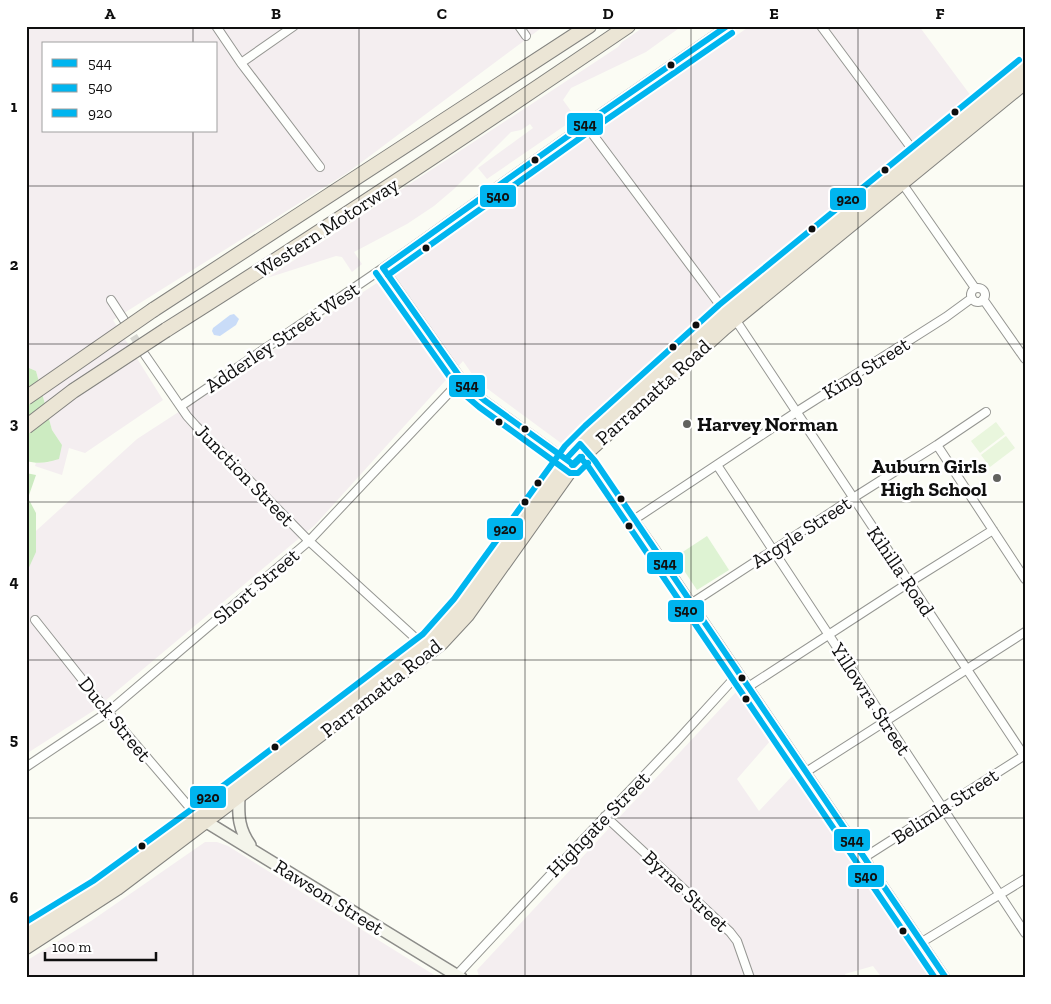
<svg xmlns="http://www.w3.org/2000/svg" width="1051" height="1004" font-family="'Zilla Slab',serif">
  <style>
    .industrial { fill: #f4eef0; fill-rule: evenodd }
    .green { fill: #def3d3 }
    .forest { fill: #ccebc1 }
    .pitch { fill: #e9f6dd }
    .water { fill: #c9dcf8 }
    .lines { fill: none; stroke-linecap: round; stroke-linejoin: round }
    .street-tunnel { stroke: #d8d8d2; stroke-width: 8; stroke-dasharray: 8 4; stroke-linecap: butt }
    .street-casing { stroke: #959692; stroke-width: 10 }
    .secondary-casing { stroke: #8c8c89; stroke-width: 14 }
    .highway-casing { stroke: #83837f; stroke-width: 16 }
    .street { stroke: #fefffd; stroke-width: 8 }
    .secondary { stroke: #f4f5eb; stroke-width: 11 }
    .highway { stroke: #ebe5d5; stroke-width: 14 }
    .highway-bridge-casing { stroke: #83837f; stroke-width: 16; stroke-linecap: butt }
    .highway-bridge { stroke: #ebe5d5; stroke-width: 14 }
    .bus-1-casing { stroke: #fff; stroke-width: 10 }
    .bus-2-casing { stroke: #fff; stroke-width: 10 }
    .bus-3-casing { stroke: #fff; stroke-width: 10 }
    .bus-1 { stroke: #00b5ef; stroke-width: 6 }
    .bus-2 { stroke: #00b5ef; stroke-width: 6 }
    .bus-3 { stroke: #00b5ef; stroke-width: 6 }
    .grid { fill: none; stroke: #0f0f0f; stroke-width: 1; stroke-opacity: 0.55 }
    .bus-dot { fill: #0f0f0f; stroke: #fff; stroke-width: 2 }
    .poi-dot { fill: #62625f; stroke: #fff; stroke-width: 2 }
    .labels { text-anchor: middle; stroke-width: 5; stroke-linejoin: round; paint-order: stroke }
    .street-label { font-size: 20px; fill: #0f0f0f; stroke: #fff }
    .poi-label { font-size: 20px; font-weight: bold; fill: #0f0f0f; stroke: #fff; text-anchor: start }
    .line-badge { stroke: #fff; stroke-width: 2 }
    .pale-badge-label { font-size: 14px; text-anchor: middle; font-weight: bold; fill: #111 }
    .neatline { fill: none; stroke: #0f0f0f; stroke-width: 2 }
    .grid-label { font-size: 16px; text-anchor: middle; font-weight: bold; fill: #0f0f0f }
  </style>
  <rect width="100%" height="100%" fill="#fbfcf4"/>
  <!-- industrial -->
  <path class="industrial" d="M26,26H544L347,173L113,320L163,400L85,453L69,448L62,475L35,466L36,463L50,462L62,445L52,430L36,371L29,368L26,356ZM44,44H216V131H44Z
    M645,26H682L646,52L571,88L563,100L576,118L487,179L478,168L533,128L530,124L521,130L511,132L454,189L434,206L407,224L354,252L362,264L352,272L342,257L336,256L267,278L618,47L622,42Z
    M750,26H919L974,100L711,313L565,446L477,381L463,361L315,525L93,711L26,754V540L137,439L400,268Z
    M737,691L771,740L737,779L759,811L794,774L932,978H882L873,966L845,974L847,978H481L479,976L477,970Z
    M205,842H217L228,846L439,978H26V961L91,921Z"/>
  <!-- green -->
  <path class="green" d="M707,536L729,570L697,590L675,557Z"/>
  <!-- forest -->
  <path class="forest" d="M29,368L36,371L52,430L62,445L59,459C47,463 38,464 26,461V371Z
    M26,473L36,475L28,498L36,513V552L26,574Z"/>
  <!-- pitch -->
  <path class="pitch" d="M996,422L1005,434L980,453L971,441Z
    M1006,436L1015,448L990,467L981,455Z"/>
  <!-- water -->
  <path class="water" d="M234,314L239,319L236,325L220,336L214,335L212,331L213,328L230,315Z"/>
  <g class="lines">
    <!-- street-tunnel -->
    <path class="street-tunnel" d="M127,326L141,348"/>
    <defs>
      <path id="street" d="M216,26L241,63L320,167
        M519,26L526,36
        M821,26L918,157
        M241,63L294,26
        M585,124L720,305L725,312L735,319L1025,757
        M902,183L975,288
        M383,268L465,384L484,400L568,461
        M971 295a7 7 0 1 1 14 0a7 7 0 1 1-14 0Z
        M983,299L1025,359
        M111,300L124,320
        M145,355L187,416L196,426L309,541L423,645
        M181,406L383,268L585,124L727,26
        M937,445L1025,579
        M586,451L653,546L946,978
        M717,465L1025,933
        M635,519L801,409L946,317L972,298
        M692,603L853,498L937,445L986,412
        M35,620L108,712L197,816
        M748,687L913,580L993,530
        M26,767L108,712L309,541L462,379
        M806,772L1025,632
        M605,816L730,932L737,941L750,978
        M865,857L1025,755
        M922,942L1025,879
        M454,978L581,842L676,742L739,673"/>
      <path id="secondary" d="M239,797C238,817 239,829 250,845
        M200,818L461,978"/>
      <path id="highway" d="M153,310L589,26
        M166,330C322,232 475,130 628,26
        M26,932L98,888L208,808L429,640L461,604L558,469L572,451L591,432L725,312L1025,67
        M26,947L117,888L441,643L467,615L568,473L587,452L724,328L1025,82"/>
    </defs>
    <!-- street casing -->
    <use href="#street" class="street-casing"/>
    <!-- secondary casing -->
    <use href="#secondary" class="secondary-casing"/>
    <!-- highway casing -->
    <use href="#highway" class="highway-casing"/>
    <!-- street -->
    <use href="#street" class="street"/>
    <!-- secondary -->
    <use href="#secondary" class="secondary"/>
    <!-- highway -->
    <use href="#highway" class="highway"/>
    <defs>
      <path id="highway-bridge" d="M26,398L153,310
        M26,427L73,391L166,330"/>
    </defs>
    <!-- highway-bridge casing -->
    <use href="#highway-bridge" class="highway-bridge-casing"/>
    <!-- highway-bridge -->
    <use href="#highway-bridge" class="highway-bridge"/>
    <defs>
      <path id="bus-1" d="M383,268L585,124L727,26
        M383,268L465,384L484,400L574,465L582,457
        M566,459L580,444L595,461L946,978"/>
      <path id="bus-2" d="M376,273L459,390L479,407L570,473H578L588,463
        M388,275L590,131L732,33
        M572,465L580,457L588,466L935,978"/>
      <path id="bus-3" d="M26,922L93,881L203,801L423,634L454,599L565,446L585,426L719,305L1019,60"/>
    </defs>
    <!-- bus-1 casing -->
    <use href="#bus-1" class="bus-1-casing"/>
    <!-- bus-2 casing -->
    <use href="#bus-2" class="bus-2-casing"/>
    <!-- bus-3 casing -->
    <use href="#bus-3" class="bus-3-casing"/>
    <!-- bus-1 -->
    <use href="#bus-1" class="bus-1"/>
    <!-- bus-2 -->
    <use href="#bus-2" class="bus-2"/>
    <!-- bus-3 -->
    <use href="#bus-3" class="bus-3"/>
  </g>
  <!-- grid -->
  <path class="grid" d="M193,26V44M359,26V978M525,26V978M691,26V978M858,26V978M193,131V978M26,186H1025M26,344H1025M26,502H1025M26,660H1025M26,818H1025"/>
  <!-- markers -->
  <g class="bus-dot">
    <circle cx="671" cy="65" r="4.5"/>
    <circle cx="955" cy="112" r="4.5"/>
    <circle cx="535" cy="160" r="4.5"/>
    <circle cx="885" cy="170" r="4.5"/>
    <circle cx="812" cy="229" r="4.5"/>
    <circle cx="426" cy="248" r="4.5"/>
    <circle cx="696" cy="325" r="4.5"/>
    <circle cx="673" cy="347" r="4.5"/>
    <circle cx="499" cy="422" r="4.5"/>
    <circle cx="525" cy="429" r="4.5"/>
    <circle cx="538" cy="483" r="4.5"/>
    <circle cx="621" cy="499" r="4.5"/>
    <circle cx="525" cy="502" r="4.5"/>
    <circle cx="629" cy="526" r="4.5"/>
    <circle cx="742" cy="678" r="4.5"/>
    <circle cx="746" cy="699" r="4.5"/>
    <circle cx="275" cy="747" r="4.5"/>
    <circle cx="142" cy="846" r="4.5"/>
    <circle cx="903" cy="931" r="4.5"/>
  </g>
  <g class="poi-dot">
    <circle cx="687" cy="424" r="5"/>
    <circle cx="997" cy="478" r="5"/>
  </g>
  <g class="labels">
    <!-- street labels -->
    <g class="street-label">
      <text transform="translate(327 227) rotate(-33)" y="7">Western Motorway</text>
      <text transform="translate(282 337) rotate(-34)" y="7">Adderley Street West</text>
      <text transform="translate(866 368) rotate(-32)" y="7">King Street</text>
      <text transform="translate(653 392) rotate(-42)" y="7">Parramatta Road</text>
      <text transform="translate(245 475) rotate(46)" y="7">Junction Street</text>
      <text transform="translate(801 532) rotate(-33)" y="7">Argyle Street</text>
      <text transform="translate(901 571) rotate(56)" y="7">Kihilla Road</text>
      <text transform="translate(256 586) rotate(-40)" y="7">Short Street</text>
      <text transform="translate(381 688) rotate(-38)" y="7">Parramatta Road</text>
      <text transform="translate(871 699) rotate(57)" y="7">Yillowra Street</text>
      <text transform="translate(115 719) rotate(51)" y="7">Duck Street</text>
      <text transform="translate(945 806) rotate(-33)" y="7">Belimla Street</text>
      <text transform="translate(598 824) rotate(-46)" y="7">Highgate Street</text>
      <text transform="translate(686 891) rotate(43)" y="7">Byrne Street</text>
      <text transform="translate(329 897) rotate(32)" y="7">Rawson Street</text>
    </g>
    <!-- poi labels -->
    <g class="poi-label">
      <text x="697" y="431">Harvey Norman</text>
      <text x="987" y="473" text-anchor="end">Auburn Girls<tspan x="987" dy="23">High School</tspan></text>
    </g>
  </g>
  <g class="line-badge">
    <rect x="566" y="112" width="38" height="24" rx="5" fill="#00b5ef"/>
    <rect x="479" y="184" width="38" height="24" rx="5" fill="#00b5ef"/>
    <rect x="829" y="187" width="38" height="24" rx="5" fill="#00b5ef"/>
    <rect x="448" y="374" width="38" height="24" rx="5" fill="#00b5ef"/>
    <rect x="486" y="517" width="38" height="24" rx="5" fill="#00b5ef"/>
    <rect x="646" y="551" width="38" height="24" rx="5" fill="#00b5ef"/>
    <rect x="667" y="599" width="38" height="24" rx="5" fill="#00b5ef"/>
    <rect x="189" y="785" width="38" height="24" rx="5" fill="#00b5ef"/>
    <rect x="833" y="828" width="38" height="24" rx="5" fill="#00b5ef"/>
    <rect x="847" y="864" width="38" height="24" rx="5" fill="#00b5ef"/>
  </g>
  <g class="pale-badge-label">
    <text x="585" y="129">544</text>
    <text x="498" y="201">540</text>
    <text x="848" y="204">920</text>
    <text x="467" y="390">544</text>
    <text x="505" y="534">920</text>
    <text x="665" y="568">544</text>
    <text x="686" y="615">540</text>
    <text x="208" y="802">920</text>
    <text x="852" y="845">544</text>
    <text x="866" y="881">540</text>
  </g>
  <!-- border -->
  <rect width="1051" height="1004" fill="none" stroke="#ffffff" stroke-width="55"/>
  <!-- legend -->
  <rect x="42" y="42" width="175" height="90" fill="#ffffff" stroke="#9f9f9f"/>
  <rect x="52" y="59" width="25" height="8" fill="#00b5ef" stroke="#9f9f9f"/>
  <text x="88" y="68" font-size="15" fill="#0f0f0f">544</text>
  <rect x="52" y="84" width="25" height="8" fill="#00b5ef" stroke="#9f9f9f"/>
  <text x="88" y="92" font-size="15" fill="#0f0f0f">540</text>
  <rect x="52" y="109" width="25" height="8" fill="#00b5ef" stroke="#9f9f9f"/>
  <text x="88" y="118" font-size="15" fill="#0f0f0f">920</text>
  <!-- scale -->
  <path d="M45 952v8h111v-8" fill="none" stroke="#0f0f0f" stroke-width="2.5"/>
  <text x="52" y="952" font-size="15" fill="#0f0f0f" stroke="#ffffff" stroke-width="4" paint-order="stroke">100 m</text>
  <rect x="28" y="28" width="996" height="948" class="neatline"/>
  <g class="grid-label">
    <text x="110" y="19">A</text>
    <text x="276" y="19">B</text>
    <text x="442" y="19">C</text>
    <text x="608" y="19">D</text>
    <text x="774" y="19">E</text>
    <text x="940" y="19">F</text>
    <text x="14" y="112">1</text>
    <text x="14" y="270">2</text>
    <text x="14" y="429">3</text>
    <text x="14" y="587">4</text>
    <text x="14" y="745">5</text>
    <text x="14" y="903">6</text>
  </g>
</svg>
